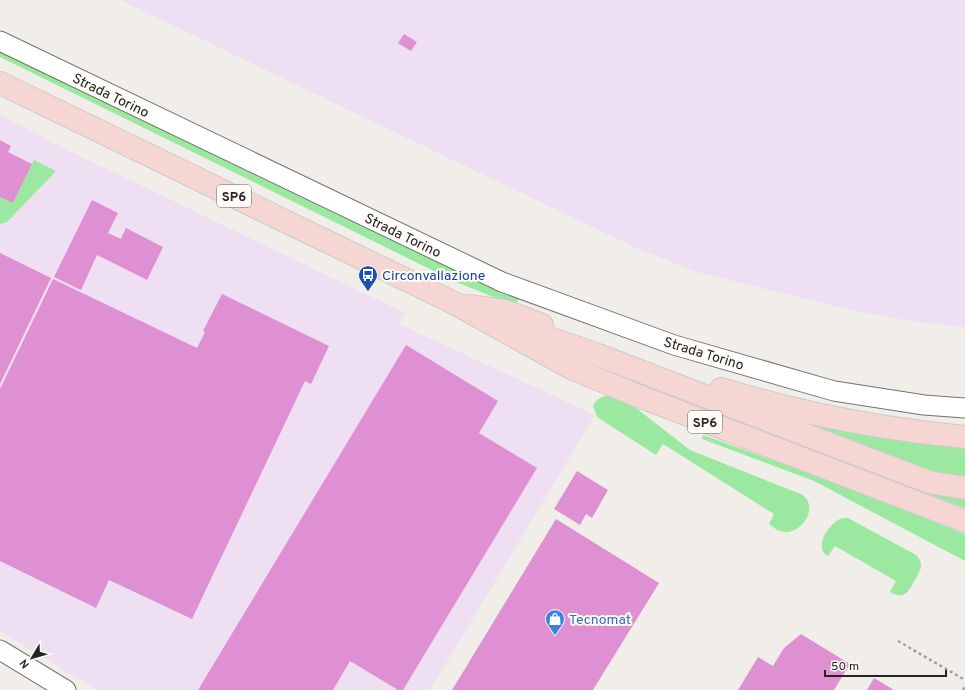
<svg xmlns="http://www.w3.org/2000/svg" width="965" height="690" font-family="Overpass,sans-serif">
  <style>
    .industrial { fill: #eedff2 }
    .green { fill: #9be8a0 }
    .building { fill: #de90d3 }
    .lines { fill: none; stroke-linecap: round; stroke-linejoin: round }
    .street-casing { stroke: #75726e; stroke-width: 21 }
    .primary-casing { stroke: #cbcaca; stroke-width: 24 }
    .path { stroke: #a3a19e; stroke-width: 2.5; stroke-dasharray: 3 3; stroke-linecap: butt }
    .street { stroke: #fff; stroke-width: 19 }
    .primary { stroke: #f5d6d3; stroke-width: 22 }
    .labels { text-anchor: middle; stroke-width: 4; stroke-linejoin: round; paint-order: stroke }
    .shield { fill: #fefbf7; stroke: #666462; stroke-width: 1 }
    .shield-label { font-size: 13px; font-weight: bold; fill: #252422 }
    .street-label { font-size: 14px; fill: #252422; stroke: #fefbf7 }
    .transit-label { font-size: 14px; fill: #164399; stroke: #fefbf7; text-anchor: start }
    .shop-label { font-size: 14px; fill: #366cbe; stroke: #fefbf7; text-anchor: start }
  </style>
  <rect width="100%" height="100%" fill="#f1eeea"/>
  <!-- industrial -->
  <path class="industrial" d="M120,0H965V327L910,321L850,310L697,272L634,247Z
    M0,115L74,153L405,313L399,324L595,415L430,690H97L0,631Z"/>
  <!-- green -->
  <path class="green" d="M0,51L461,273L519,297L516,306L456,282L0,57Z
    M34,160L56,171L7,222L0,224V197L13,203Z
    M605,396H612L636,408L690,450L803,495C820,509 799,538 780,531C776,530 772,526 769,524L774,514L663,444L656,455L597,417L593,406C596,400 599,398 605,396Z
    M797,418L965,445V480L943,478L796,424Z
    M703,435L817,476L965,534V561L814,481L702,439Z
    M908,485L965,498V508L907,487Z
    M843,518H848L916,555C919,558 921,561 921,566C921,570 918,574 916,578C909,590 906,601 890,592L896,581L835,546L828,556C812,548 830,521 843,518Z"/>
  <!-- building -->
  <path class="building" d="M404,34L417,42L411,51L398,43Z
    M0,140L11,146L8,152L32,164L13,203L0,197Z
    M92,200L118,213L108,233L121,239L126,228L163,247L147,280L97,255L81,290L54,277Z
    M0,253L51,278L0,384Z
    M53,279L197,348L205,332L203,331L222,294L329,346L311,384L305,381L192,619L109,580L96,608L0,561V389Z
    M406,345L498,401L479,433L537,468L403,690H398L350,661L333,690H198Z
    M577,471L608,490L592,518L586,514L580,525L554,509Z
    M556,519L659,583L593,690H452Z
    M801,634L850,664L834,690H738L758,657L773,666L784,648Z
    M874,678L894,690H867Z"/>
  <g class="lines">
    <defs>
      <path id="street" d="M0,41L502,282L674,345L834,391L924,405L965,408
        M0,650L66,690"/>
      <path id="primary" d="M0,83L454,303L573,369L636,395L965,521
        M469,306L505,311L542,325
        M521,328L598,355L916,477L933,483L965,488
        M721,389C741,395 762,401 782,406C842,421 903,431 965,437"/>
    </defs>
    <!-- street casing -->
    <use href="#street" class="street-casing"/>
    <!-- primary casing -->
    <use href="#primary" class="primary-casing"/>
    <!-- path -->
    <path class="path" d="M898,641L965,680
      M963,690L965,686"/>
    <!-- street -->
    <use href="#street" class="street"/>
    <!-- primary -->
    <use href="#primary" class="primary"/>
  </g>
  <!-- icons -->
  <defs>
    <symbol id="bus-pin" viewBox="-11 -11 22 30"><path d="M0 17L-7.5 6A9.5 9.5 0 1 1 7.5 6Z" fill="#1a4fb4" stroke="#fefbf7"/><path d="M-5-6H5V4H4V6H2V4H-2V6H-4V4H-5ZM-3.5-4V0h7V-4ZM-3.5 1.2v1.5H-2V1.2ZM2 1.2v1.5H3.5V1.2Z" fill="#fff"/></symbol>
    <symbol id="shop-pin" viewBox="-11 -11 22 30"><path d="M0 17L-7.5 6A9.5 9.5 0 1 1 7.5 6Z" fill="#3f7fe0" stroke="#fefbf7"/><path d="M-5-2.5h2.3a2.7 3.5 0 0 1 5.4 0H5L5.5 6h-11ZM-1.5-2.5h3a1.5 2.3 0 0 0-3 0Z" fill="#fff"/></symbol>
  </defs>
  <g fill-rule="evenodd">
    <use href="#bus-pin" x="357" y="264" width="22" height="30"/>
    <use href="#shop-pin" x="544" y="608" width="22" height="30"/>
  </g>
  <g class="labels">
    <!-- shield labels -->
    <g class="shield">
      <rect x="217" y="185" width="34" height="22" rx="3"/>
      <rect x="688" y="411" width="34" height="22" rx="3"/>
    </g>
    <g class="shield-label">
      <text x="234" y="201">SP6</text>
      <text x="705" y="427">SP6</text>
    </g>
    <!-- street labels -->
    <g class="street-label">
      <text transform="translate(111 95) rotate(26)" y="5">Strada Torino</text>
      <text transform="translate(403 235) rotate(26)" y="5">Strada Torino</text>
      <text transform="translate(704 353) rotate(17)" y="5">Strada Torino</text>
    </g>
    <!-- transit labels -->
    <g class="transit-label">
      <text x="382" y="280">Circonvallazione</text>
    </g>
    <!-- shop labels -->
    <g class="shop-label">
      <text x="569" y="624">Tecnomat</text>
    </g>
  </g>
  <!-- north arrow -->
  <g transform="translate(32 658) rotate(232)" stroke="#fefbf7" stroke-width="3" paint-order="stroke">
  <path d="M0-3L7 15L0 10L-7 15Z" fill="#252422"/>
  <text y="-6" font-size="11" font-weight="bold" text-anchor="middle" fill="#252422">N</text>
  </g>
  <!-- scale -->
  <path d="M825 670v6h121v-6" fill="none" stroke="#252422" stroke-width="2"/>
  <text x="831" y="670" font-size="12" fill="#252422" stroke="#fefbf7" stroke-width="3" paint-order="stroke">50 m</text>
</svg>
